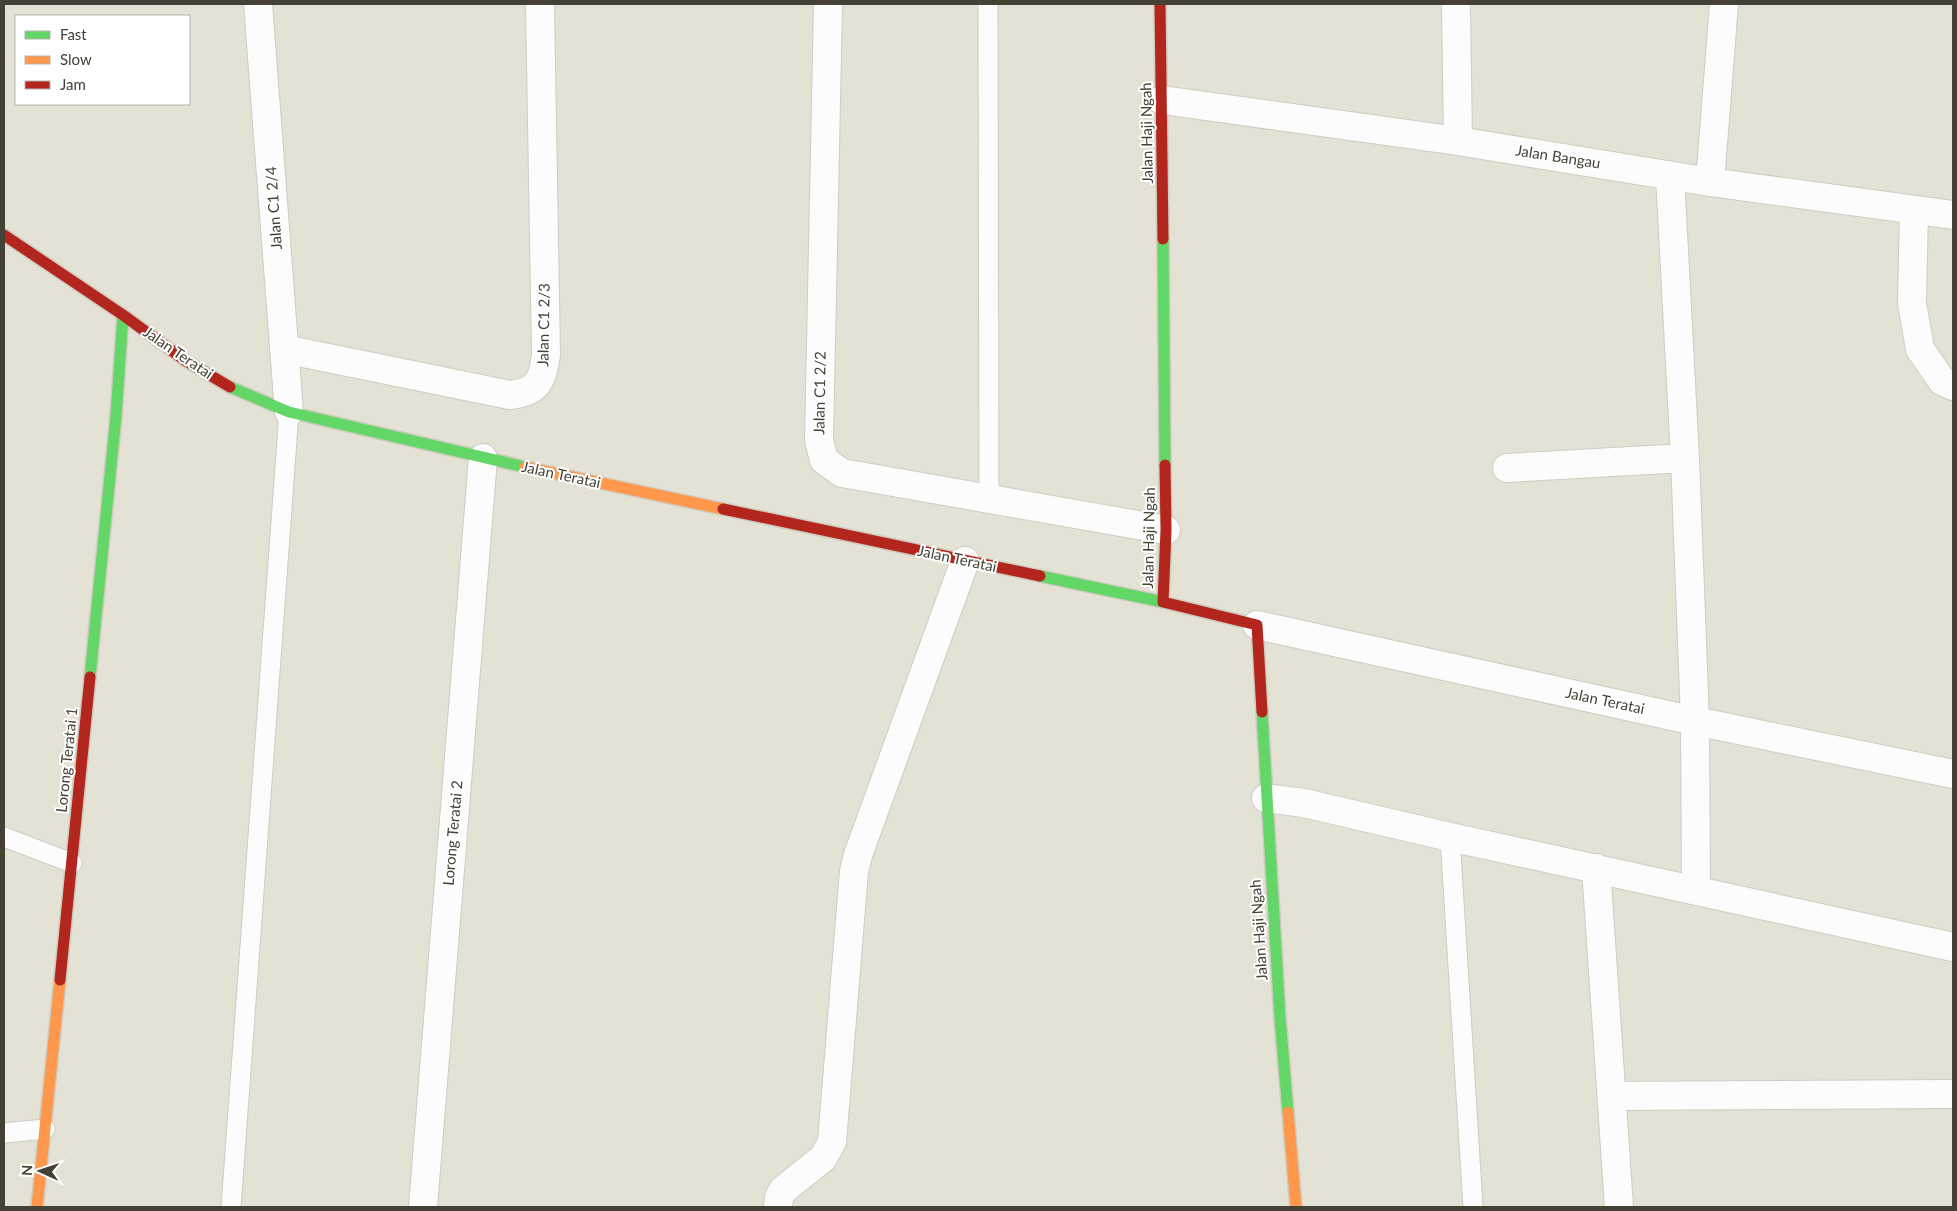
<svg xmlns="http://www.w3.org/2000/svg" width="1957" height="1211" font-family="Lato,sans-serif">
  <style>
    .residential { fill: #e4e1d5; fill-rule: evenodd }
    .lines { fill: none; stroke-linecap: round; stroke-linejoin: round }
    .lane-casing { stroke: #ceccc6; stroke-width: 21 }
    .street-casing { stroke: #ceccc6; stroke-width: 30 }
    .fast-casing { stroke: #cfccbf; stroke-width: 14 }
    .slow-casing { stroke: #cfccbf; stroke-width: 14 }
    .jam-casing { stroke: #cfccbf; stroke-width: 14 }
    .lane { stroke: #fdfcfc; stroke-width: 19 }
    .street { stroke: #fdfcfc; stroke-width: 28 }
    .fast { stroke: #63d668; stroke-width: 11 }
    .slow { stroke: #ff974d; stroke-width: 11 }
    .jam { stroke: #b3261e; stroke-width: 11 }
    .labels { text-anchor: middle; stroke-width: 4; stroke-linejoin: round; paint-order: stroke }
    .street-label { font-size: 15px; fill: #454135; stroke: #fff }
  </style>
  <rect width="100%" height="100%" fill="#f0eee8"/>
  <!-- residential -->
  <path class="residential" d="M4,4H1953V1207H4ZM16,16H189V104H16Z"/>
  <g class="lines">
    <defs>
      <path id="lane" d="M988,4L989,500
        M4,837L72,863
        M1450,837L1473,1207
        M4,1133L45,1129
        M231,1207L289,412"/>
      <path id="street" d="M258,4L289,412
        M828,4L819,440L824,460L842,473L1166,530
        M1456,4L1458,141
        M1162,100L1458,141L1710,182L1953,215
        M1670,176L1685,458L1695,721L1696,890
        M1710,182L1724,4
        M1914,211L1912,303L1920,349L1942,381L1953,386
        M284,349L510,395C538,392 543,380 546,354L540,4
        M1507,468L1685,458
        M1257,625L1695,721L1953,774
        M1266,798L1304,803L1450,837L1953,947
        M1596,868L1619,1207
        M1612,1096L1953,1094
        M423,1207L483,458
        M778,1207L779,1197L783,1190L823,1158L832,1142L854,871L858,855L965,561"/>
      <path id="fast" d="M1163,239L1165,465
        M230,387L289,412L525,467
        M1040,576L1163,602
        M90,677L116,416L123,315
        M1262,712L1280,1018L1288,1112"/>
      <path id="slow" d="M525,467L723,509
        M1288,1112L1296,1207
        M37,1207L60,980"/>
      <path id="jam" d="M1160,4L1163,239
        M4,235L123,315L186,361L230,387
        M1165,465L1166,530L1163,602L1257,625L1262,712
        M723,509L1040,576
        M60,980L90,677"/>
    </defs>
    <!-- lane casing -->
    <use href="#lane" class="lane-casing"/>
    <!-- street casing -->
    <use href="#street" class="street-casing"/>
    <!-- fast casing -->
    <use href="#fast" class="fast-casing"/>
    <!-- slow casing -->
    <use href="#slow" class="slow-casing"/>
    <!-- jam casing -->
    <use href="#jam" class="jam-casing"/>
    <!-- lane -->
    <use href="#lane" class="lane"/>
    <!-- street -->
    <use href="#street" class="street"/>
    <!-- fast -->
    <use href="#fast" class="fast"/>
    <!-- slow -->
    <use href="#slow" class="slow"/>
    <!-- jam -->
    <use href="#jam" class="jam"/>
  </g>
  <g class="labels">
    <!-- street labels -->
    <g class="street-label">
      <text transform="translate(1147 133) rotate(-91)" y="5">Jalan Haji Ngah</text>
      <text transform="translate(1558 157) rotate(9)" y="5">Jalan Bangau</text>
      <text transform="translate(274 208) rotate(-94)" y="5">Jalan C1 2/4</text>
      <text transform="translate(544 325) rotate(-89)" y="5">Jalan C1 2/3</text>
      <text transform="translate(178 353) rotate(34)" y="5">Jalan Teratai</text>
      <text transform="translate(820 393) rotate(-89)" y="5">Jalan C1 2/2</text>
      <text transform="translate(561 475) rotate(12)" y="5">Jalan Teratai</text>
      <text transform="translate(1149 538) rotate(-89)" y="5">Jalan Haji Ngah</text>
      <text transform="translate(957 559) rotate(12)" y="5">Jalan Teratai</text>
      <text transform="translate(1605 701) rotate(12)" y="5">Jalan Teratai</text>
      <text transform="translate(67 760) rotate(-84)" y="5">Lorong Teratai 1</text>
      <text transform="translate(453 833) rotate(-85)" y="5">Lorong Teratai 2</text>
      <text transform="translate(1259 930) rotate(-94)" y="5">Jalan Haji Ngah</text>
    </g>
  </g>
  <!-- border -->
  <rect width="1957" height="1211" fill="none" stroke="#454135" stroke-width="10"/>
  <!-- legend -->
  <rect x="15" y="15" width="175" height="90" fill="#ffffff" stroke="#b5b3ae"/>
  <rect x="25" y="31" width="25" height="8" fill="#63d668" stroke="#b5b3ae"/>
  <text x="60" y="40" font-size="15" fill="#454135">Fast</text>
  <rect x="25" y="56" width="25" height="8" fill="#ff974d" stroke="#b5b3ae"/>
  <text x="60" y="65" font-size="15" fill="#454135">Slow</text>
  <rect x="25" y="81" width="25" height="8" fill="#b3261e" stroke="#b5b3ae"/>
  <text x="60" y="90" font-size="15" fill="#454135">Jam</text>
  <!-- north arrow -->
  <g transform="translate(40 1171) rotate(273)" stroke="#ffffff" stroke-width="4" paint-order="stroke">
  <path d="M0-4L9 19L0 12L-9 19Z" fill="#454135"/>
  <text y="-8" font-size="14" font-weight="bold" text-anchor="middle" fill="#454135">N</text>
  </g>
</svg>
